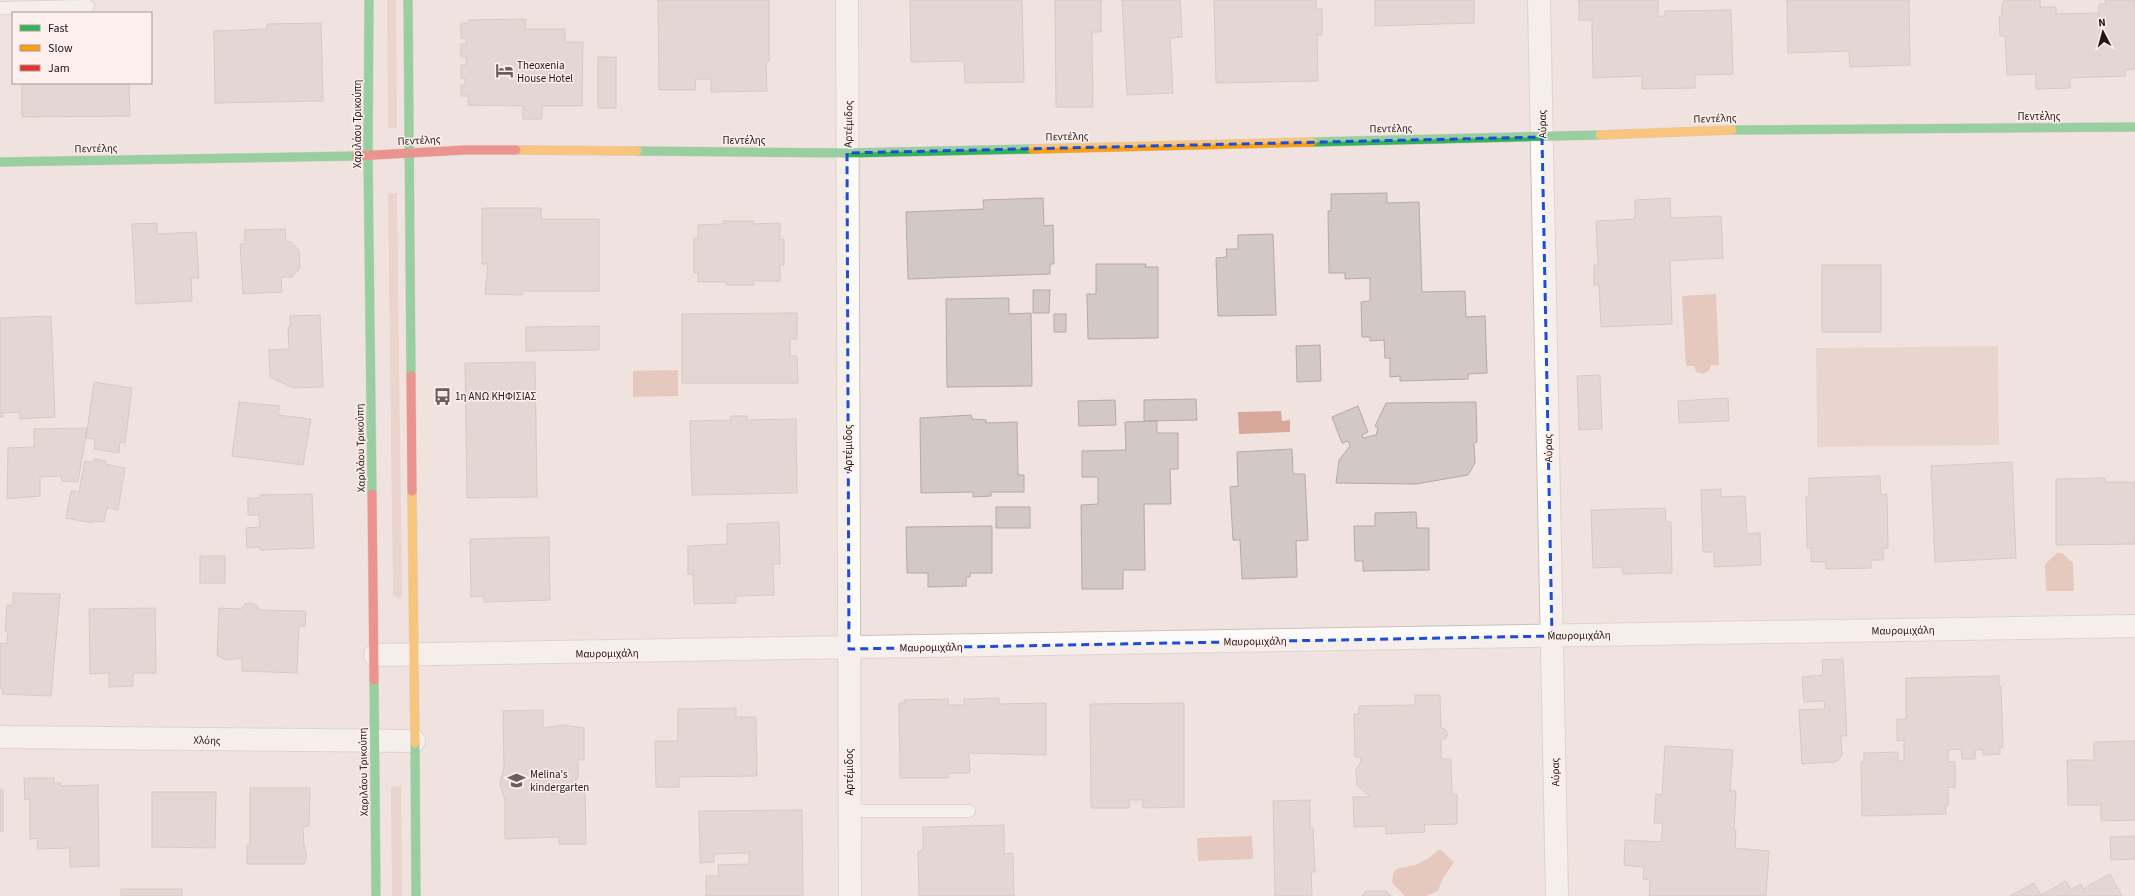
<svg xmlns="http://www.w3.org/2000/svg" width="2135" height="896" font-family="'Source Sans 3',sans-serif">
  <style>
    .green { fill: #e1c3ba }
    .water { fill: #d7a89a }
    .building { fill: #d2c8c5; stroke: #b4aaa7 }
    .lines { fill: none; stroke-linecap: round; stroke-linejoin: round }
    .lane-casing { stroke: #cac0bc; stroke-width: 14 }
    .street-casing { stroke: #cac0bc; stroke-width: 24 }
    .fast-casing { stroke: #cac0bc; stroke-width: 10 }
    .slow-casing { stroke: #cac0bc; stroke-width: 10 }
    .jam-casing { stroke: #cac0bc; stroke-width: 10 }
    .lane { stroke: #fdfbfa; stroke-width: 12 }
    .street { stroke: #fdfbfa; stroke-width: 22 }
    .fast { stroke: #30b455; stroke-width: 9 }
    .slow { stroke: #ff9f0a; stroke-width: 9 }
    .jam { stroke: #e5322d; stroke-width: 9 }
    .marked { fill: none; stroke: #1d4ed8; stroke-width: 3; stroke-dasharray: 8 5; stroke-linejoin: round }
    .labels { text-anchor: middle; stroke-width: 3; stroke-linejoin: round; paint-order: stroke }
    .poi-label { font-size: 11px; fill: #1f1715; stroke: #fdefeb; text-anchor: start }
    .street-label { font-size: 11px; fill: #1f1715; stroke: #fdefeb }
  </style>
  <rect width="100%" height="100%" fill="#f0e3df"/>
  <!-- green -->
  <path class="green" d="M387,0H396L397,128H388Z
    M388,193H397L402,596L398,598L393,596Z
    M1998,346L1999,445L1817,447L1816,348Z
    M401,786L402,896H392L391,787Z"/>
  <!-- water -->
  <path class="water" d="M1716,294L1719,365H1711L1709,371L1703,374L1696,372L1694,366H1686L1682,296Z
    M678,370V396L633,397V371Z
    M1281,411L1282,421L1290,420V432L1239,434L1238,412Z
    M2058,552L2063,554L2073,563L2074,591H2046L2045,564Z
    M1252,836L1253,859L1198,861L1197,838Z
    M1438,850H1441L1454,862L1442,880L1438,891L1426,896H1405L1392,883L1393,873L1396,869L1415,865L1429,858Z"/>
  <!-- building -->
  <path class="building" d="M658,0H769V61L766,62L767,91L711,92V79H695L696,90H659Z
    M910,0H1022L1024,82L965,83L964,61L911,62Z
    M1055,0H1101V32H1092L1093,107H1056Z
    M1122,0H1180L1182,37L1170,38L1173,93L1127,95Z
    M1214,0H1316V9H1322V35H1317L1318,81L1216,83Z
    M1375,0H1474V23L1375,26Z
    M1579,0H1658V16H1665V11L1731,10L1733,74L1695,75V88L1642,89V76L1593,78L1592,20H1579Z
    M1787,0H1909L1910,65L1850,67L1849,51L1788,53Z
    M2004,0H2040V7H2056V14L2099,13V4H2106L2105,0H2135V69L2125,70V76L2070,78V88L2036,89V74L2007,75L2005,36H2000L1999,16H2002V3H2004Z
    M526,19L525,29H565V42H583L582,106H542V119H523V106L468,105V96H461V85H465V78H461V65H466L467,57H461V44H466V38H461V23H468L469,20Z
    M321,23L323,101L215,103L214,31L267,29V24Z
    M598,57H616V108H598Z
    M22,83H129L130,116L22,117Z
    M1387,193V203L1419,202L1422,292L1465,291L1466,317L1485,316L1487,373L1468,374V379L1400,381V376L1390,377V358H1385L1384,340L1370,341V337H1362L1361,302L1370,301V278L1345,279V273H1329L1328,211H1331V194Z
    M1043,198L1044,226L1053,225L1054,264H1050V274L908,279L906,212L984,209L983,200Z
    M1670,198L1671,218L1721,216L1723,258L1670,261L1672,324L1601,327L1599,285H1594V265H1598L1596,221L1635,219V200Z
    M482,208H541V219H599V291H522V295L485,294L488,264H482Z
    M723,221H754V224L780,223V240L784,239V265H780V281H753L754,285H726V282H698V272L694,273V239L698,238V225L723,224Z
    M157,223V234L196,232L199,278H191L192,301L136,304L132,224Z
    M285,229L286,242H291L299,250L300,268L292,277H281L282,292L243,294L240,244H245V230Z
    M1273,234L1276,315L1218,316L1216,258L1227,257L1226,249H1238V235Z
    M1096,264H1146L1145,267H1158V338L1088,339L1087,294H1096Z
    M1822,265H1881V332H1822Z
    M1033,290H1050L1049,313H1033Z
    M1009,298V314L1031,313L1032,386L947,387L946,299Z
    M797,313V339H790V356H797L798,383H682V314Z
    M1054,314H1066V332H1054Z
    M320,315L323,387L293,388L270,377L269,350L289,349L288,327H290V316Z
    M51,316L55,417L20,419V412L3,413V417H0V318Z
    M599,326V350L526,351V327Z
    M1320,345L1321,381L1297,382L1296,346Z
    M535,362L537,497L467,498L465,363Z
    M1600,375L1602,429L1579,430L1577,376Z
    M94,382L132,388L125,443L120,442L119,453L94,449L95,439L86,438Z
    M1728,398L1729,421L1679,423L1678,401Z
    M1196,399L1197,420L1144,421V400Z
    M1115,400L1116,425L1079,426L1078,401Z
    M239,402L280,406L278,415L311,419L303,465L232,456Z
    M1476,402L1477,442L1474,443L1475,463L1468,475L1416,484L1336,483L1339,460L1350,446L1348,441L1342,443L1332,417L1358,406L1368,432L1362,435L1363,438L1376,435L1378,428L1375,426L1386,403Z
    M971,415L972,419L986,420V423L1017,422L1018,475H1024V492H991V496L973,497V492L921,493L920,418Z
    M731,416H747V420L796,419L797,493L692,495L690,421L731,420Z
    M1157,421V433H1178V469H1170L1171,504H1144L1145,570H1123V589H1082L1081,505L1098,504V477H1082V451L1126,450L1125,422Z
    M87,428L78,482L62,481L61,476L40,477V496L7,499L8,448L34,447V429Z
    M1292,449L1293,474H1305L1308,540L1296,541L1297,577L1242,579L1240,540H1233L1230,487L1238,486L1237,452Z
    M94,459L106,461L105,464L125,468L118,510L107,508L104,522L92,521V523L66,518L71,491L79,492L85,461L94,462Z
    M2012,462L2016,558L1935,562L1931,466Z
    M1880,476L1881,495L1887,494L1888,548L1883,549V560H1871V568L1826,569V562H1811V548H1807L1806,496L1809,497V478Z
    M2105,478V482H2135V544L2056,545V479Z
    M1721,489V497L1745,496L1747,534L1760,533L1761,565L1714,567V552H1703L1701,490Z
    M312,494L314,548L260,550V547L247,548L246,528L260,527L259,515H248V498H260V495Z
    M996,507H1030V528H996Z
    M1665,508L1666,522H1671L1672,573L1623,574L1622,567L1593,568L1591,510Z
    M1416,512L1417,528H1429V570L1363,571V561H1355L1354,526H1375V513Z
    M779,522L780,564H773L774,595L736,596V603L694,604L693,574H688V546L727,544V524Z
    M992,526V573H970V577H966V586L928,587V573H907L906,527Z
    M549,537L550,600L484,602V596L471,597L470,539Z
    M200,556H225V583H200Z
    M13,593L60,594L51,696L2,694L3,689L0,688V643L7,644L8,632L5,631L7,605L13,606Z
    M251,603L257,606L259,610L306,611L305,626H299L297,673L242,671V658L227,660L217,656L219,608L241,609L245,604Z
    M155,608L156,673H133V686L109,687V673L90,674L89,609Z
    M1843,659L1847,736H1841L1842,755L1839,760L1834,762L1802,764L1799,710L1825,709L1824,701L1804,702L1802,677L1823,675L1822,660Z
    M1999,676V686H2001L2003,748L2000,747V754L1983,755V749L1975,750V759H1962L1961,749L1948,750V762H1955V788L1948,787V806L1945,805L1946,814L1862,816L1861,762H1864V753L1898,752V761H1904V740L1897,741V719H1906V678Z
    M1415,695H1440L1441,728L1446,730L1448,734L1446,738L1441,740V759H1451L1452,795L1457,794V824L1424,825L1425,832L1386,834V826L1354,827L1353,797H1370L1357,785L1356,770L1361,762L1360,757H1355L1354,714H1359V706L1415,705Z
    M999,698V704L1046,703V755L969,753L970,773H948L949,778H900L899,703H905L904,700L948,699V705H964V699Z
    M1184,703V807L1143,808V800H1129V808H1091L1090,704Z
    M736,708V717H756L757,776L679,777V787H656L655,741H678V709Z
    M543,710V728L563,725L584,728V760H578V778L576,779V787H585L586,844H559V837L505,839V800L500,784L504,767L503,711Z
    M2135,741V820L2101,821V805H2068L2067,760H2094V742Z
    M1665,746L1733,750L1730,791H1736L1734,830H1736L1735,848L1769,851L1766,896H1649L1650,880L1643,879L1644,867L1624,865L1625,840L1661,842L1663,823H1654L1656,794L1662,795Z
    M24,778H54V783H61V786L98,785L99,866L70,867V848L37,849L38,838L30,839V799L25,800Z
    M250,788H310L309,826L303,827L304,846L307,856L304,864H247V845H250Z
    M0,790H3V831H0Z
    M152,792H216L215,848L152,847Z
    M1310,800V828H1313L1315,872H1311L1312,896H1275L1273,801Z
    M802,810L803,896H706V876H719L718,865L749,864V853L714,854V862L700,863L699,811Z
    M1004,825V854L1013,853L1014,896H919L918,851H923V827Z
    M2135,836V859L2111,860L2110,837Z
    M2110,874L2122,896H2010L2034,883L2041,895L2066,881L2071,889L2081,884L2083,889Z
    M121,889H182V896H121Z
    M1366,891H1386L1391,896H1362Z"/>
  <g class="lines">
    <defs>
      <path id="lane" d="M0,8L88,6
        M849,811H969"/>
      <path id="street" d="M847,0L850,896
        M1539,0L1557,896
        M375,655L2135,626
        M0,737L414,741"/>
      <path id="fast" d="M369,0L368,156L372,494
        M408,0L411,376
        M1732,130L2135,127
        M1312,142L1600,135
        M637,151L847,153L1032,149
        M0,162L356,156
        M374,680L376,896
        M415,743L416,896"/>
      <path id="slow" d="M1600,135L1732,130
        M1032,149L1312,142
        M516,150L637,151
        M412,491L415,743"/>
      <path id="jam" d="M356,156L465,150H516
        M411,376L412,491
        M372,494L374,680"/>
    </defs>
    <!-- lane casing -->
    <use href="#lane" class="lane-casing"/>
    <!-- street casing -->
    <use href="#street" class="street-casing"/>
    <!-- fast casing -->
    <use href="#fast" class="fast-casing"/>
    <!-- slow casing -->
    <use href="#slow" class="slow-casing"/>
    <!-- jam casing -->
    <use href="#jam" class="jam-casing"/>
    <!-- lane -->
    <use href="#lane" class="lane"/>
    <!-- street -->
    <use href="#street" class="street"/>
    <!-- fast -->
    <use href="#fast" class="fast"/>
    <!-- slow -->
    <use href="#slow" class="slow"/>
    <!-- jam -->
    <use href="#jam" class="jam"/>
  </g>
  <!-- marked area -->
  <path d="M0 0H2135V896H0ZM1542,137L1552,636L849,649L847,153Z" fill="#f0e3df" fill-opacity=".55" fill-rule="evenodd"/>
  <path class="marked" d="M1542,137L1552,636L849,649L847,153Z"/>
  <!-- icons -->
  <defs>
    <symbol id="hotel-bare" viewBox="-9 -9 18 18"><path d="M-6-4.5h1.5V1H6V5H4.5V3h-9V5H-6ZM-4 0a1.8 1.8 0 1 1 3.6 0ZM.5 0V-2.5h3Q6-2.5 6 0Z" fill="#685e5c" stroke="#fdefeb" stroke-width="2.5" paint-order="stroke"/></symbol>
    <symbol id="bus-bare" viewBox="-9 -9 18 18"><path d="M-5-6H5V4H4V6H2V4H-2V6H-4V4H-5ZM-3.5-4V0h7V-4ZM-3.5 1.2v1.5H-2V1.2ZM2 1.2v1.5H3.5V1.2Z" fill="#685e5c" stroke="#fdefeb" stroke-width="2.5" paint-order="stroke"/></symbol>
    <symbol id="school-bare" viewBox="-9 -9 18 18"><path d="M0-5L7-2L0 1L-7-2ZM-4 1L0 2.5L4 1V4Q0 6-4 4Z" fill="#685e5c" stroke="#fdefeb" stroke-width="2.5" paint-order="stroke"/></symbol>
  </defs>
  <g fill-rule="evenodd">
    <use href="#hotel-bare" x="492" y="58" width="25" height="25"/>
    <use href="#bus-bare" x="430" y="384" width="25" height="25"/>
    <use href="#school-bare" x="504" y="768" width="25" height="25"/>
  </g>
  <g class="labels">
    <!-- poi labels -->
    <g class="poi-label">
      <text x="517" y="69">Theoxenia<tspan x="517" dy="13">House Hotel</tspan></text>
      <text x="455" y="400">1η ΑΝΩ ΚΗΦΙΣΙΑΣ</text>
      <text x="530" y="778">Melina's<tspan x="530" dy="13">kindergarten</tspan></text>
    </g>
    <!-- street labels -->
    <g class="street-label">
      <text x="2039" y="120">Πεντέλης</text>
      <text transform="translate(1715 118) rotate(-2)" y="4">Πεντέλης</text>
      <text transform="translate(357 124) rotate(-90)" y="4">Χαριλάου Τρικούπη</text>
      <text transform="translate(848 124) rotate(-89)" y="4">Αρτέμιδος</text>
      <text transform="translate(1542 124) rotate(-91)" y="4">Αύρας</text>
      <text transform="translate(1391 128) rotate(-1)" y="4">Πεντέλης</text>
      <text transform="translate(1067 136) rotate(-1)" y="4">Πεντέλης</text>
      <text transform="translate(419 140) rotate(-3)" y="4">Πεντέλης</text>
      <text x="744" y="144">Πεντέλης</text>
      <text transform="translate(96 148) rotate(-1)" y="4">Πεντέλης</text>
      <text transform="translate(360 448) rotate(-91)" y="4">Χαριλάου Τρικούπη</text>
      <text transform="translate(848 448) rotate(-90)" y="4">Αρτέμιδος</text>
      <text transform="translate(1548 448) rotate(-91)" y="4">Αύρας</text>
      <text transform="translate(1903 630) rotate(-1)" y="4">Μαυρομιχάλη</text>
      <text transform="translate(1579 635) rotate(-1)" y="4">Μαυρομιχάλη</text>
      <text transform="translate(1255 641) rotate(-1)" y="4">Μαυρομιχάλη</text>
      <text transform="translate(931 647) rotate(-1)" y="4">Μαυρομιχάλη</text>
      <text transform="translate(607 653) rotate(-1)" y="4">Μαυρομιχάλη</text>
      <text transform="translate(207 740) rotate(1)" y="4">Χλόης</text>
      <text transform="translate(363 772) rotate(-91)" y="4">Χαριλάου Τρικούπη</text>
      <text transform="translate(849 772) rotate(-90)" y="4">Αρτέμιδος</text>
      <text transform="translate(1555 772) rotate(-91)" y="4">Αύρας</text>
    </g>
  </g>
  <!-- legend -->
  <rect x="12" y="12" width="140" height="72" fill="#fdefeb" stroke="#a49995"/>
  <rect x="20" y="25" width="20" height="6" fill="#30b455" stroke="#a49995"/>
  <text x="48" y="32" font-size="12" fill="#1f1715">Fast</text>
  <rect x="20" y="45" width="20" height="6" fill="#ff9f0a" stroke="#a49995"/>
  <text x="48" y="52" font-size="12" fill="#1f1715">Slow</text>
  <rect x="20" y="65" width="20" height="6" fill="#e5322d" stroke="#a49995"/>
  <text x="48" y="72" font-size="12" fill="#1f1715">Jam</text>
  <!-- north arrow -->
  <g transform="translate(2103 32) rotate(354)" stroke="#fdefeb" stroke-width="3" paint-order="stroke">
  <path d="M0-3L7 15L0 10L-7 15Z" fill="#1f1715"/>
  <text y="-6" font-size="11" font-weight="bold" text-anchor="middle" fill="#1f1715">N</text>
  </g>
</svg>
